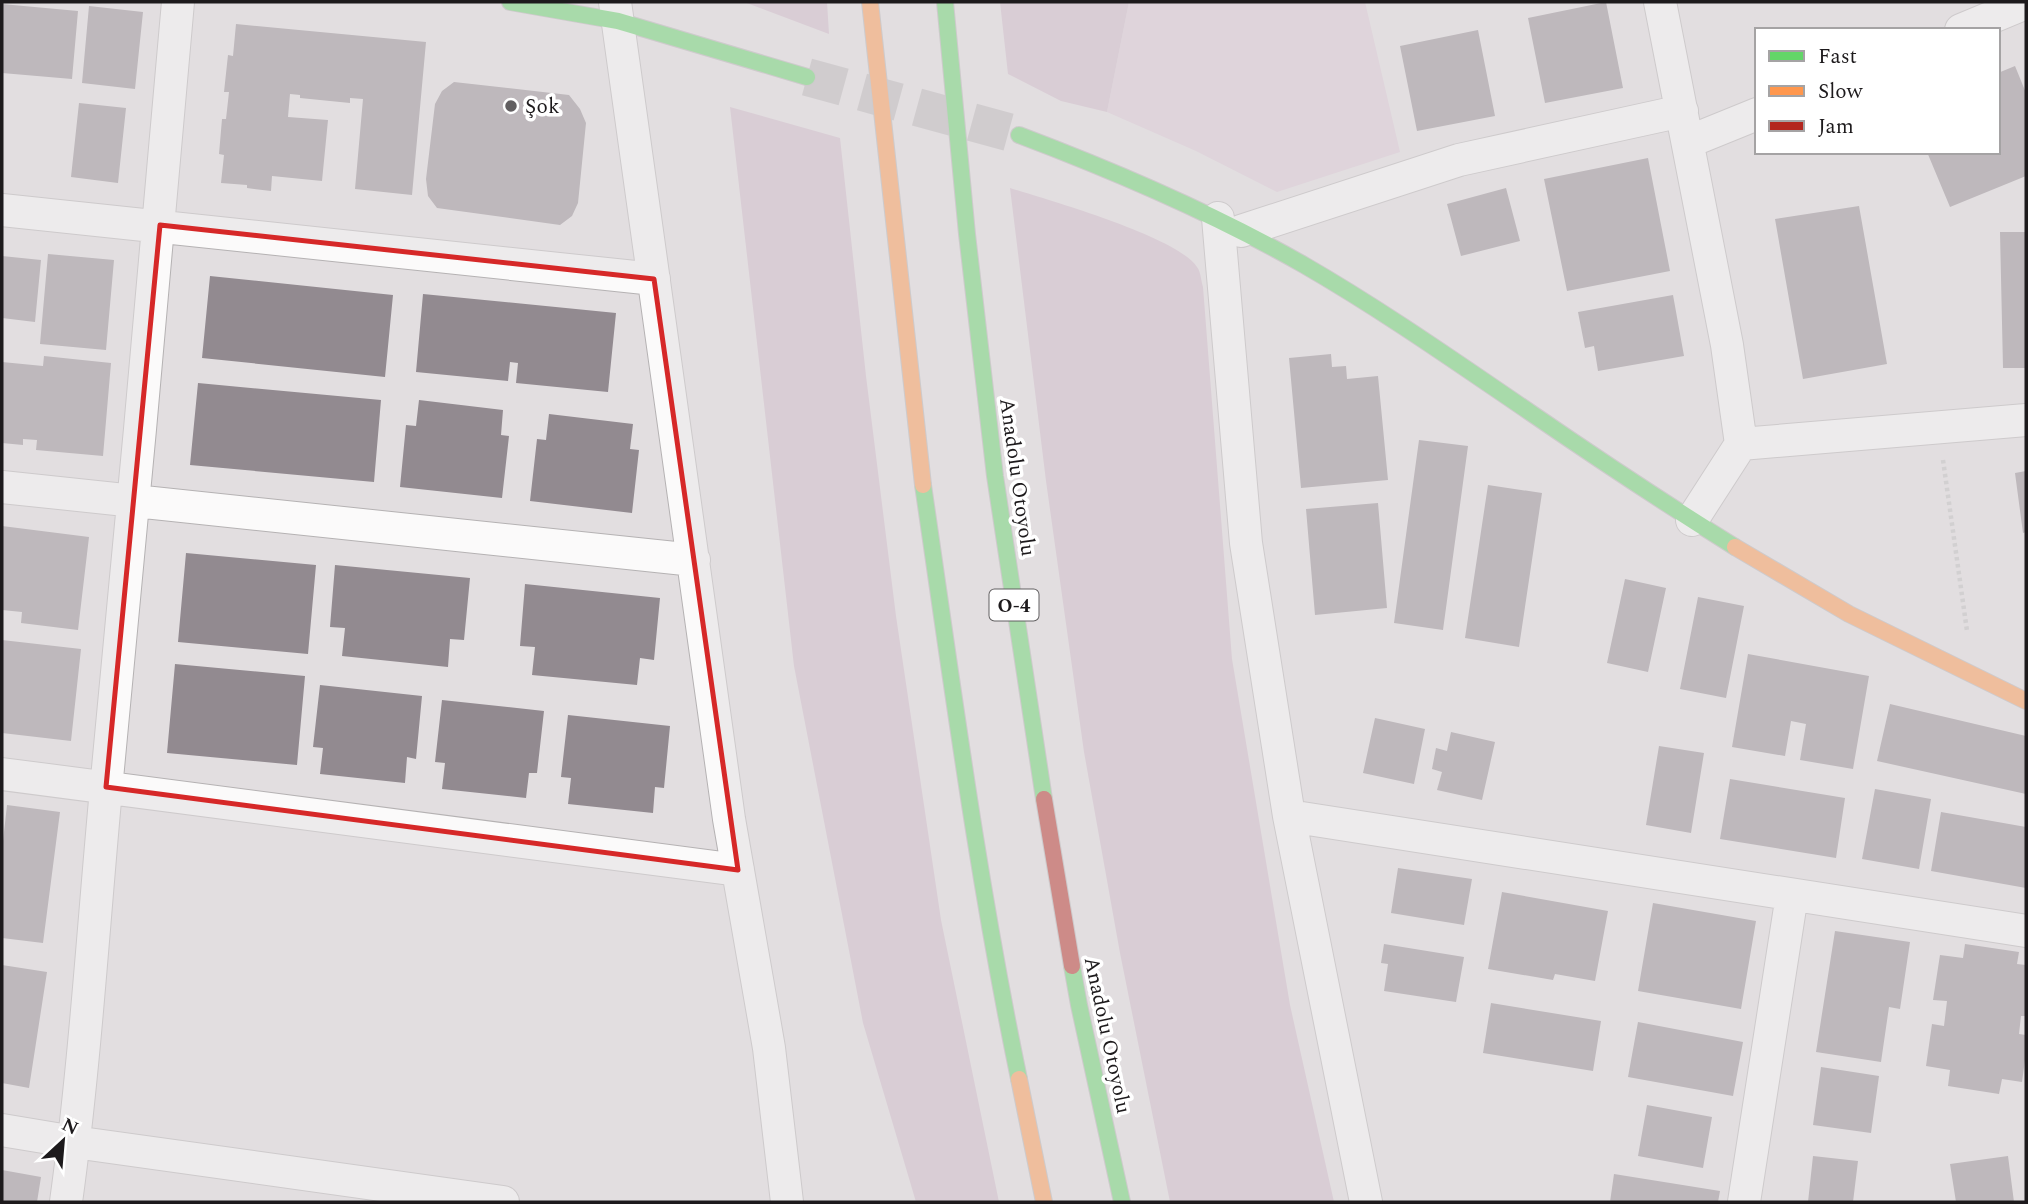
<svg xmlns="http://www.w3.org/2000/svg" width="2028" height="1204" font-family="Spectral,serif">
  <style>
    .green { fill: #dbc7d5 }
    .forest { fill: #cfb8c8 }
    .building { fill: #928a90 }
    .lines { fill: none; stroke-linecap: round; stroke-linejoin: round }
    .secondary-tunnel { stroke: #bbb7b9; stroke-width: 38; stroke-dasharray: 38 19; stroke-linecap: butt }
    .street-casing { stroke: #b5b2b3; stroke-width: 34 }
    .fast-casing { stroke: #b5b2b3; stroke-width: 18 }
    .slow-casing { stroke: #b5b2b3; stroke-width: 18 }
    .jam-casing { stroke: #b5b2b3; stroke-width: 18 }
    .path { stroke: #bfbebf; stroke-width: 4.5; stroke-dasharray: 3.5 3.5; stroke-linecap: butt }
    .street { stroke: #fbfafa; stroke-width: 32 }
    .fast { stroke: #63d668; stroke-width: 16 }
    .slow { stroke: #ff974d; stroke-width: 16 }
    .jam { stroke: #b3261e; stroke-width: 16 }
    .marked { fill: none; stroke: #d62828; stroke-width: 5; stroke-linejoin: round }
    .poi-dot { fill: #625f61; stroke: #fff; stroke-width: 2.5 }
    .labels { text-anchor: middle; stroke-width: 7; stroke-linejoin: round; paint-order: stroke }
    .shield { fill: #fff; stroke: #615f60; stroke-width: 2 }
    .shield-label { font-size: 19px; font-weight: bold; fill: #1d1a1c }
    .poi-label { font-size: 21px; fill: #1d1a1c; stroke: #fff; text-anchor: start }
    .street-label { font-size: 21px; fill: #1d1a1c; stroke: #fff }
  </style>
  <rect width="100%" height="100%" fill="#e2dee0"/>
  <!-- green -->
  <path class="green" d="M1129,2H1365L1400,152L1277,192L1196,151L1107,112Z"/>
  <!-- forest -->
  <path class="forest" d="M744,2H827L829,34Z
    M1000,2H1129L1107,112L1061,101L1008,74Z
    M730,107L840,138L866,376L896,616L941,920L999,1202H916L863,1023L794,666Z
    M1010,188C1048,200 1178,237 1197,267C1201,272 1201,281 1203,287L1232,659L1290,1005L1334,1202H1170L1120,953L1084,752L1046,481Z"/>
  <!-- building -->
  <path class="building" d="M1606,2L1623,88L1545,103L1528,18Z
    M2,4L78,11L72,79L2,73Z
    M89,6L143,12L135,89L82,83Z
    M236,24L426,42L412,195L355,189L363,99L350,98V103L300,98V95L290,94L288,117L328,120L322,181L272,176L271,191L247,188V185L221,183L224,155L219,154L222,119H226L229,92H224L228,55L233,56Z
    M1478,30L1495,116L1417,131L1400,46Z
    M2015,66L2026,93V176L1950,207L1927,152H1998V73Z
    M454,82L569,95L580,109L586,123L578,203L572,216L560,225L437,208L428,196L426,179L435,104L442,91Z
    M79,103L126,108L118,183L71,177Z
    M1648,158L1670,271L1567,291L1544,179Z
    M1506,188L1520,241L1461,256L1447,204Z
    M1859,206L1887,364L1803,379L1775,219Z
    M2000,232H2026V368H2003Z
    M48,254L114,260L106,350L40,344Z
    M2,256L41,260L35,322L2,318Z
    M210,276L393,295L385,377L202,358Z
    M423,294L616,313L608,392L516,383L518,363L510,362L508,381L416,372Z
    M1673,295L1684,356L1598,371L1594,346L1585,348L1578,312Z
    M1331,354L1332,367L1346,366L1347,379L1378,376L1388,480L1301,488L1289,358Z
    M44,356L111,363L103,456L36,450L37,440L23,439V445L2,443V362L43,366Z
    M198,383L381,400L374,482L190,465Z
    M419,400L503,410L501,435L509,436L502,498L400,487L406,425L416,426Z
    M549,414L633,424L630,449L639,450L632,513L530,501L537,439L546,440Z
    M1419,440L1468,446L1443,630L1394,623Z
    M2026,471V532L2023,533L2015,473Z
    M1488,485L1542,493L1519,647L1465,638Z
    M1378,503L1387,608L1315,615L1306,509Z
    M2,526L89,537L78,630L21,623L22,612L2,610Z
    M186,553L316,565L308,654L178,642Z
    M335,565L470,578L464,640L450,639L448,667L342,656L345,628L330,627Z
    M1625,579L1666,588L1648,672L1607,663Z
    M525,584L660,598L654,660L640,658L637,685L532,675L535,647L520,646Z
    M1698,597L1744,606L1726,698L1680,689Z
    M2,640L81,649L71,741L2,733Z
    M1748,654L1869,676L1853,769L1800,760L1806,724L1791,721L1785,756L1732,747Z
    M175,664L305,676L297,765L167,753Z
    M320,685L422,696L416,759L407,757L405,783L320,774L323,748L313,747Z
    M442,700L544,711L537,773H529L526,798L442,789L445,763L435,762Z
    M1890,704L2026,736V794L1877,761Z
    M568,715L670,726L664,788L655,787L653,813L568,804L571,778L561,777Z
    M1375,718L1425,729L1414,784L1363,773Z
    M1451,732L1495,742L1482,800L1437,790L1442,772L1432,769L1436,748L1447,751Z
    M1659,746L1704,753L1691,833L1646,825Z
    M1730,779L1845,798L1836,858L1720,839Z
    M1875,789L1931,799L1919,869L1862,859Z
    M7,805L60,812L43,943L2,938V850Z
    M1941,812L2026,827V888L1931,871Z
    M1398,868L1472,879L1464,925L1391,913Z
    M1502,892L1608,911L1595,981L1555,974L1553,980L1488,969Z
    M1653,903L1756,921L1741,1009L1638,991Z
    M1835,931L1910,942L1900,1009L1889,1007L1881,1062L1816,1052Z
    M1384,944L1464,957L1456,1002L1384,991L1388,964L1381,963Z
    M1965,944L2019,952L2017,964L2026,965V1016H2021L2019,1034L2026,1035V1052L2022,1082L2002,1079L1999,1094L1948,1086L1950,1070L1926,1066L1932,1024L1944,1026L1947,1001L1933,1000L1940,955L1963,958Z
    M2,965L47,972L29,1088L2,1083Z
    M1491,1003L1601,1021L1593,1071L1483,1053Z
    M1638,1022L1743,1042L1733,1096L1628,1077Z
    M1821,1067L1879,1076L1871,1133L1813,1125Z
    M1647,1105L1712,1117L1703,1168L1638,1156Z
    M1813,1156L1858,1161L1853,1202H1808Z
    M2008,1156L2014,1202H1956L1950,1164Z
    M2,1170L41,1177L37,1202H2Z
    M1614,1174L1720,1191L1718,1202H1610Z"/>
  <g class="lines">
    <!-- secondary-tunnel -->
    <path class="secondary-tunnel" d="M807,77L1019,135"/>
    <defs>
      <path id="street" d="M615,2L729,819L769,1048L787,1202
        M1660,2L1727,345L1741,444L1692,520
        M1961,30L2026,3
        M1688,142L1757,114
        M2,210L654,279
        M1218,218L1246,543L1289,816L1366,1202
        M1241,231L1459,160L1682,111
        M1741,444L2026,420
        M2,487L694,560
        M2,774L738,870
        M1289,816L2026,931
        M2,1130L74,1142L503,1202
        M66,1202C86,1058 94,913 108,768C132,513 157,257 178,2
        M1744,1202L1792,895"/>
      <path id="fast" d="M510,2L618,21L807,77
        M945,2L967,234L995,476L1044,799
        M1019,135C1117,172 1213,213 1304,265C1382,310 1456,362 1531,413C1598,459 1666,504 1735,547
        M923,485C952,683 978,882 1019,1079
        M1072,966L1079,1005L1122,1202"/>
      <path id="slow" d="M870,2L923,485
        M1735,547L1849,614L2026,701
        M1019,1079L1044,1202"/>
      <path id="jam" d="M1044,799L1072,966"/>
    </defs>
    <!-- street casing -->
    <use href="#street" class="street-casing"/>
    <!-- fast casing -->
    <use href="#fast" class="fast-casing"/>
    <!-- slow casing -->
    <use href="#slow" class="slow-casing"/>
    <!-- jam casing -->
    <use href="#jam" class="jam-casing"/>
    <!-- path -->
    <path class="path" d="M1943,460L1967,631"/>
    <!-- street -->
    <use href="#street" class="street"/>
    <!-- fast -->
    <use href="#fast" class="fast"/>
    <!-- slow -->
    <use href="#slow" class="slow"/>
    <!-- jam -->
    <use href="#jam" class="jam"/>
  </g>
  <!-- marked area -->
  <path d="M0 0H2028V1204H0ZM160,225L654,279L738,870L106,787Z" fill="#e2dee0" fill-opacity=".55" fill-rule="evenodd"/>
  <path class="marked" d="M160,225L654,279L738,870L106,787Z"/>
  <!-- markers -->
  <circle class="poi-dot" cx="511" cy="106" r="7"/>
  <g class="labels">
    <!-- shield labels -->
    <rect class="shield" x="989.5" y="589.5" width="49" height="31" rx="5"/>
    <g class="shield-label">
      <text x="1014" y="612">O-4</text>
    </g>
    <!-- poi labels -->
    <g class="poi-label">
      <text x="525" y="113">Şok</text>
    </g>
    <!-- street labels -->
    <g class="street-label">
      <text transform="translate(1018 477) rotate(82)" y="7">Anadolu Otoyolu</text>
      <text transform="translate(1108 1035) rotate(78)" y="7">Anadolu Otoyolu</text>
    </g>
  </g>
  <!-- border -->
  <rect width="2028" height="1204" fill="none" stroke="#1d1a1c" stroke-width="7"/>
  <!-- legend -->
  <rect x="1755" y="28" width="245" height="126" fill="#ffffff" stroke="#a5a3a4" stroke-width="2"/>
  <rect x="1769" y="51" width="35" height="10" fill="#63d668" stroke="#a5a3a4" stroke-width="2"/>
  <text x="1818" y="63" font-size="21" fill="#1d1a1c">Fast</text>
  <rect x="1769" y="86" width="35" height="10" fill="#ff974d" stroke="#a5a3a4" stroke-width="2"/>
  <text x="1818" y="98" font-size="21" fill="#1d1a1c">Slow</text>
  <rect x="1769" y="121" width="35" height="10" fill="#b3261e" stroke="#a5a3a4" stroke-width="2"/>
  <text x="1818" y="133" font-size="21" fill="#1d1a1c">Jam</text>
  <!-- north arrow -->
  <g transform="translate(63 1141) rotate(26)" stroke="#ffffff" stroke-width="5" paint-order="stroke">
  <path d="M0-5L12 26L0 18L-12 26Z" fill="#1d1a1c"/>
  <text y="-10" font-size="19" font-weight="bold" text-anchor="middle" fill="#1d1a1c">N</text>
  </g>
</svg>
